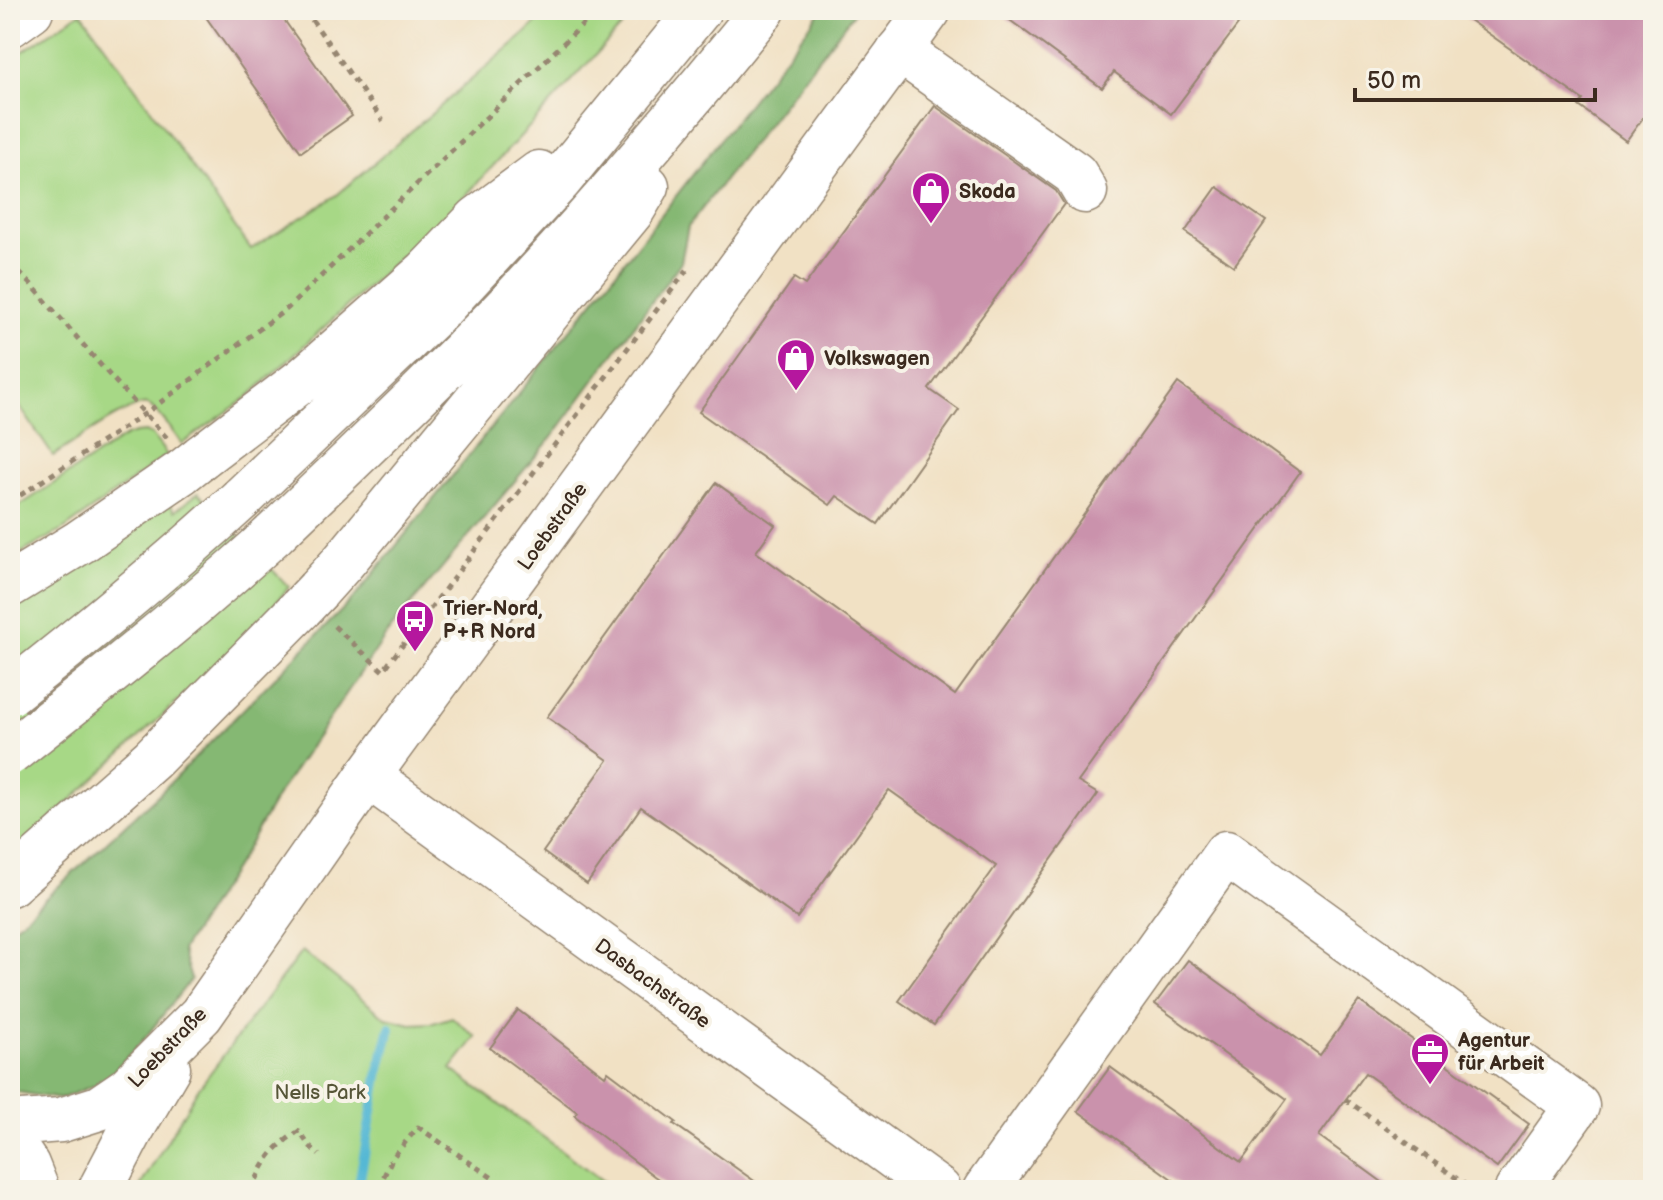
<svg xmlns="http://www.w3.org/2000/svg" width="1663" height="1200" font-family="'Balsamiq Sans',sans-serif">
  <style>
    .green { fill: #a7d886; stroke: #718152; stroke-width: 2 }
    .forest { fill: #85b873; stroke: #607148; stroke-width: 2 }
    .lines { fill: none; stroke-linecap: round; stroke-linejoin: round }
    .stream { stroke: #55b8d4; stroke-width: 10 }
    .building { fill: #ca92ac }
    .minor-casing { stroke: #968671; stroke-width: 47 }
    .major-casing { stroke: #968671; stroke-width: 47 }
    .highway-casing { stroke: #968671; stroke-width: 47 }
    .path { stroke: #968671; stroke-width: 5; stroke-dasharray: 6 6; stroke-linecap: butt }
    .minor { stroke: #fff; stroke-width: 44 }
    .major { stroke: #fff; stroke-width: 44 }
    .highway { stroke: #fff; stroke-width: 44 }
    .highway-bridge-casing { stroke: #968671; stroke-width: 47; stroke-linecap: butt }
    .highway-bridge { stroke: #fff; stroke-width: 44 }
    .labels { text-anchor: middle; stroke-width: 8; stroke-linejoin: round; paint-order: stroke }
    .poi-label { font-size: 20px; font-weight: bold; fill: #3b2a1e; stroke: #f7f3e8; text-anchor: start }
    .street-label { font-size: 20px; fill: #3b2a1e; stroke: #f7f3e8 }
    .park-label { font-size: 20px; fill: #565638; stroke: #f7f3e8 }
  </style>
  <rect width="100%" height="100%" fill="#f7f3e8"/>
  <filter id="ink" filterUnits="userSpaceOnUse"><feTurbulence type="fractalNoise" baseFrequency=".0125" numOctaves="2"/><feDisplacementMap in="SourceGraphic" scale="16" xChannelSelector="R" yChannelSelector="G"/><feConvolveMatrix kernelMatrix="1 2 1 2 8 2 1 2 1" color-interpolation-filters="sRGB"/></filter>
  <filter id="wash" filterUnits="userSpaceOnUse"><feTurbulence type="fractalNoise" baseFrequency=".006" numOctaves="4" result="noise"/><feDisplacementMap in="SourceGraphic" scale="32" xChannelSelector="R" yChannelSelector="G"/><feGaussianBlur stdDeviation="1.8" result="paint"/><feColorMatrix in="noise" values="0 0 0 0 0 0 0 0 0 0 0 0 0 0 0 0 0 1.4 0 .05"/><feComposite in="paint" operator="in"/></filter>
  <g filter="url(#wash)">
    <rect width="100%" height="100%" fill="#f1e1c4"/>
    <!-- green -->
    <path class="green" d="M549,10H637L457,205L249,396L182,444C174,434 159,410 148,405C134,399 68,447 53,456L10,392V60L81,12L251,249L337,195L528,31Z
      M145,432L152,435L167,455L66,528L10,559V512L126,436L135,433Z
      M198,493L289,587L249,635L10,857V606L169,502L175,511Z
      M302,951L386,1018L411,1024L433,1023L452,1017L476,1037L451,1069L615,1190H138L198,1089Z"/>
    <!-- forest -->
    <path class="forest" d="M822,10H856L688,227L681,262L553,436L391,628L278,794L246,850L182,950L191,979L145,1038L105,1081L60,1099L10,1091V931L160,793L354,598L595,299Z"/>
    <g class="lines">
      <!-- stream -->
      <path class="stream" d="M358,1190L378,1076L390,1028"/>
    </g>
    <g id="blocks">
      <!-- building -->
      <path class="building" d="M201,10H277L352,116L301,152Z
        M996,10H1249L1171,114L1114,72L1102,88Z
        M1455,10H1653V104L1626,141L1579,106L1583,100Z
        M935,106L1056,191L1064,204L929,389L959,410L878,524L837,496L830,505L699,412L794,278L805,285Z
        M1217,187L1266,221L1234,266L1185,232Z
        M1178,383L1300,472L1078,782L1098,794L934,1025L899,1001L996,866L889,790L797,918L641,807L587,884L543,852L608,760L547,717L716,483L775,525L756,552L955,695Z
        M1188,960L1320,1055L1359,1001L1529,1124L1497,1168L1365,1073L1319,1136L1393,1190H1187L1078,1111L1110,1067L1241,1162L1287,1099L1155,1004Z
        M518,1010L605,1076L608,1071L676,1122L674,1124L767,1190H674L654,1176L575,1116L577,1112L490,1048Z"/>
    </g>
  </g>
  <g filter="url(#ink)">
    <use href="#blocks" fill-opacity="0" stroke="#968671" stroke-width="2"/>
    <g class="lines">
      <defs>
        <path id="minor" d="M10,25L31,10
          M899,50L1075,174L1085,191
          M368,776L939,1190
          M985,1190L1226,853L1577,1106L1517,1190"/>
        <path id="major" d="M10,1124L61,1120L99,1108L127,1089L201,1015L368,776L929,10
          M10,1140L27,1165L37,1190
          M100,1190L132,1129L168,1068"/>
        <path id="highway" d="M201,457L305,378L426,272L477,219L539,173
          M241,499L444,305L559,181L699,10
          M273,535C352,459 432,384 508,305C597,210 681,111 763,10
          M10,585L80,542L182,472
          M318,590L344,561L632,211L647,186
          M10,884L152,759L301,608"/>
      </defs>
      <!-- minor casing -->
      <use href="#minor" class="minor-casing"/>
      <!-- major casing -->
      <use href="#major" class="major-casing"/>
      <!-- highway casing -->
      <use href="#highway" class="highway-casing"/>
      <!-- path -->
      <path class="path" d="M305,10L383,121
        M10,264L31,284L104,369L168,439
        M10,502L146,413L288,308L598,10
        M334,626L383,671L687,270
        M1345,1099L1473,1190
        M384,1188L382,1180L393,1157L418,1127L510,1190
        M251,1190C266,1160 270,1150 299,1131L308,1144L319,1155"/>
      <!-- minor -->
      <use href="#minor" class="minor"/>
      <!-- major -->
      <use href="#major" class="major"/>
      <!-- highway -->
      <use href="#highway" class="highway"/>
      <defs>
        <path id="highway-bridge" d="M182,472L201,457
          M301,608L318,590
          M10,693C89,631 167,567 241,499
          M10,753C100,682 189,612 273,535"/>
      </defs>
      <!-- highway-bridge casing -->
      <use href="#highway-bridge" class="highway-bridge-casing"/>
      <!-- highway-bridge -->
      <use href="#highway-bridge" class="highway-bridge"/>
    </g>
  </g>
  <!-- icons -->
  <defs>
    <symbol id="shop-pin" viewBox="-11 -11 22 30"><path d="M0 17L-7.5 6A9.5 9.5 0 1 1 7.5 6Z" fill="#b5179e" stroke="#f7f3e8"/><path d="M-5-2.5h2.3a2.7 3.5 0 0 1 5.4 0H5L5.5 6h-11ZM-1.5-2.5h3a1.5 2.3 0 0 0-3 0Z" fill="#fff"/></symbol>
    <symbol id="bus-pin" viewBox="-11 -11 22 30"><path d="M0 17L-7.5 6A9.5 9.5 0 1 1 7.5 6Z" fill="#b5179e" stroke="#f7f3e8"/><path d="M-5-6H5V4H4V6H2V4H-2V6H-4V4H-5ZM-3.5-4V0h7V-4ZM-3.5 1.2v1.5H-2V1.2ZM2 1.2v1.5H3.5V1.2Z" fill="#fff"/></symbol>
    <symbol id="office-pin" viewBox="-11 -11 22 30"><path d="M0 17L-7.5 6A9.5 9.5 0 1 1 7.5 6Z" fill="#b5179e" stroke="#f7f3e8"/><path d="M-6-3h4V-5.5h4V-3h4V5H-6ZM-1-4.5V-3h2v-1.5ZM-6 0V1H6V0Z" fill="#fff"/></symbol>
  </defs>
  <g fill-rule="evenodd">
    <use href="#shop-pin" x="909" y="169" width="44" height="60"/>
    <use href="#shop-pin" x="774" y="336" width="44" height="60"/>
    <use href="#bus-pin" x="393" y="597" width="44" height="60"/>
    <use href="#office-pin" x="1408" y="1030" width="44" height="60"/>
  </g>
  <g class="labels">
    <!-- poi labels -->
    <g class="poi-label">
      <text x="959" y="198">Skoda</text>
      <text x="824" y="365">Volkswagen</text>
      <text x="443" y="615">Trier-Nord,<tspan x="443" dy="23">P+R Nord</tspan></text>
      <text x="1458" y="1047">Agentur<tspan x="1458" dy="23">für Arbeit</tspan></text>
    </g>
    <!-- street labels -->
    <g class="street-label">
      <text transform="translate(552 526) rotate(-54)" y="7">Loebstraße</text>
      <text transform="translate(653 983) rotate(36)" y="7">Dasbachstraße</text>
      <text transform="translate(167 1047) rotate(-46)" y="7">Loebstraße</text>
    </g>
    <!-- park labels -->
    <g class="park-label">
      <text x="320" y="1099">Nells Park</text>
    </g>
  </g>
  <!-- margin -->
  <rect width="1663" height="1200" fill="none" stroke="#f7f3e8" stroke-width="40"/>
  <!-- scale -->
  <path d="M1355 88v12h240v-12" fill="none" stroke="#3b2a1e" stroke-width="4"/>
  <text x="1367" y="88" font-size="24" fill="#3b2a1e" stroke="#f7f3e8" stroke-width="6" paint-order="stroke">50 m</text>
</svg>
